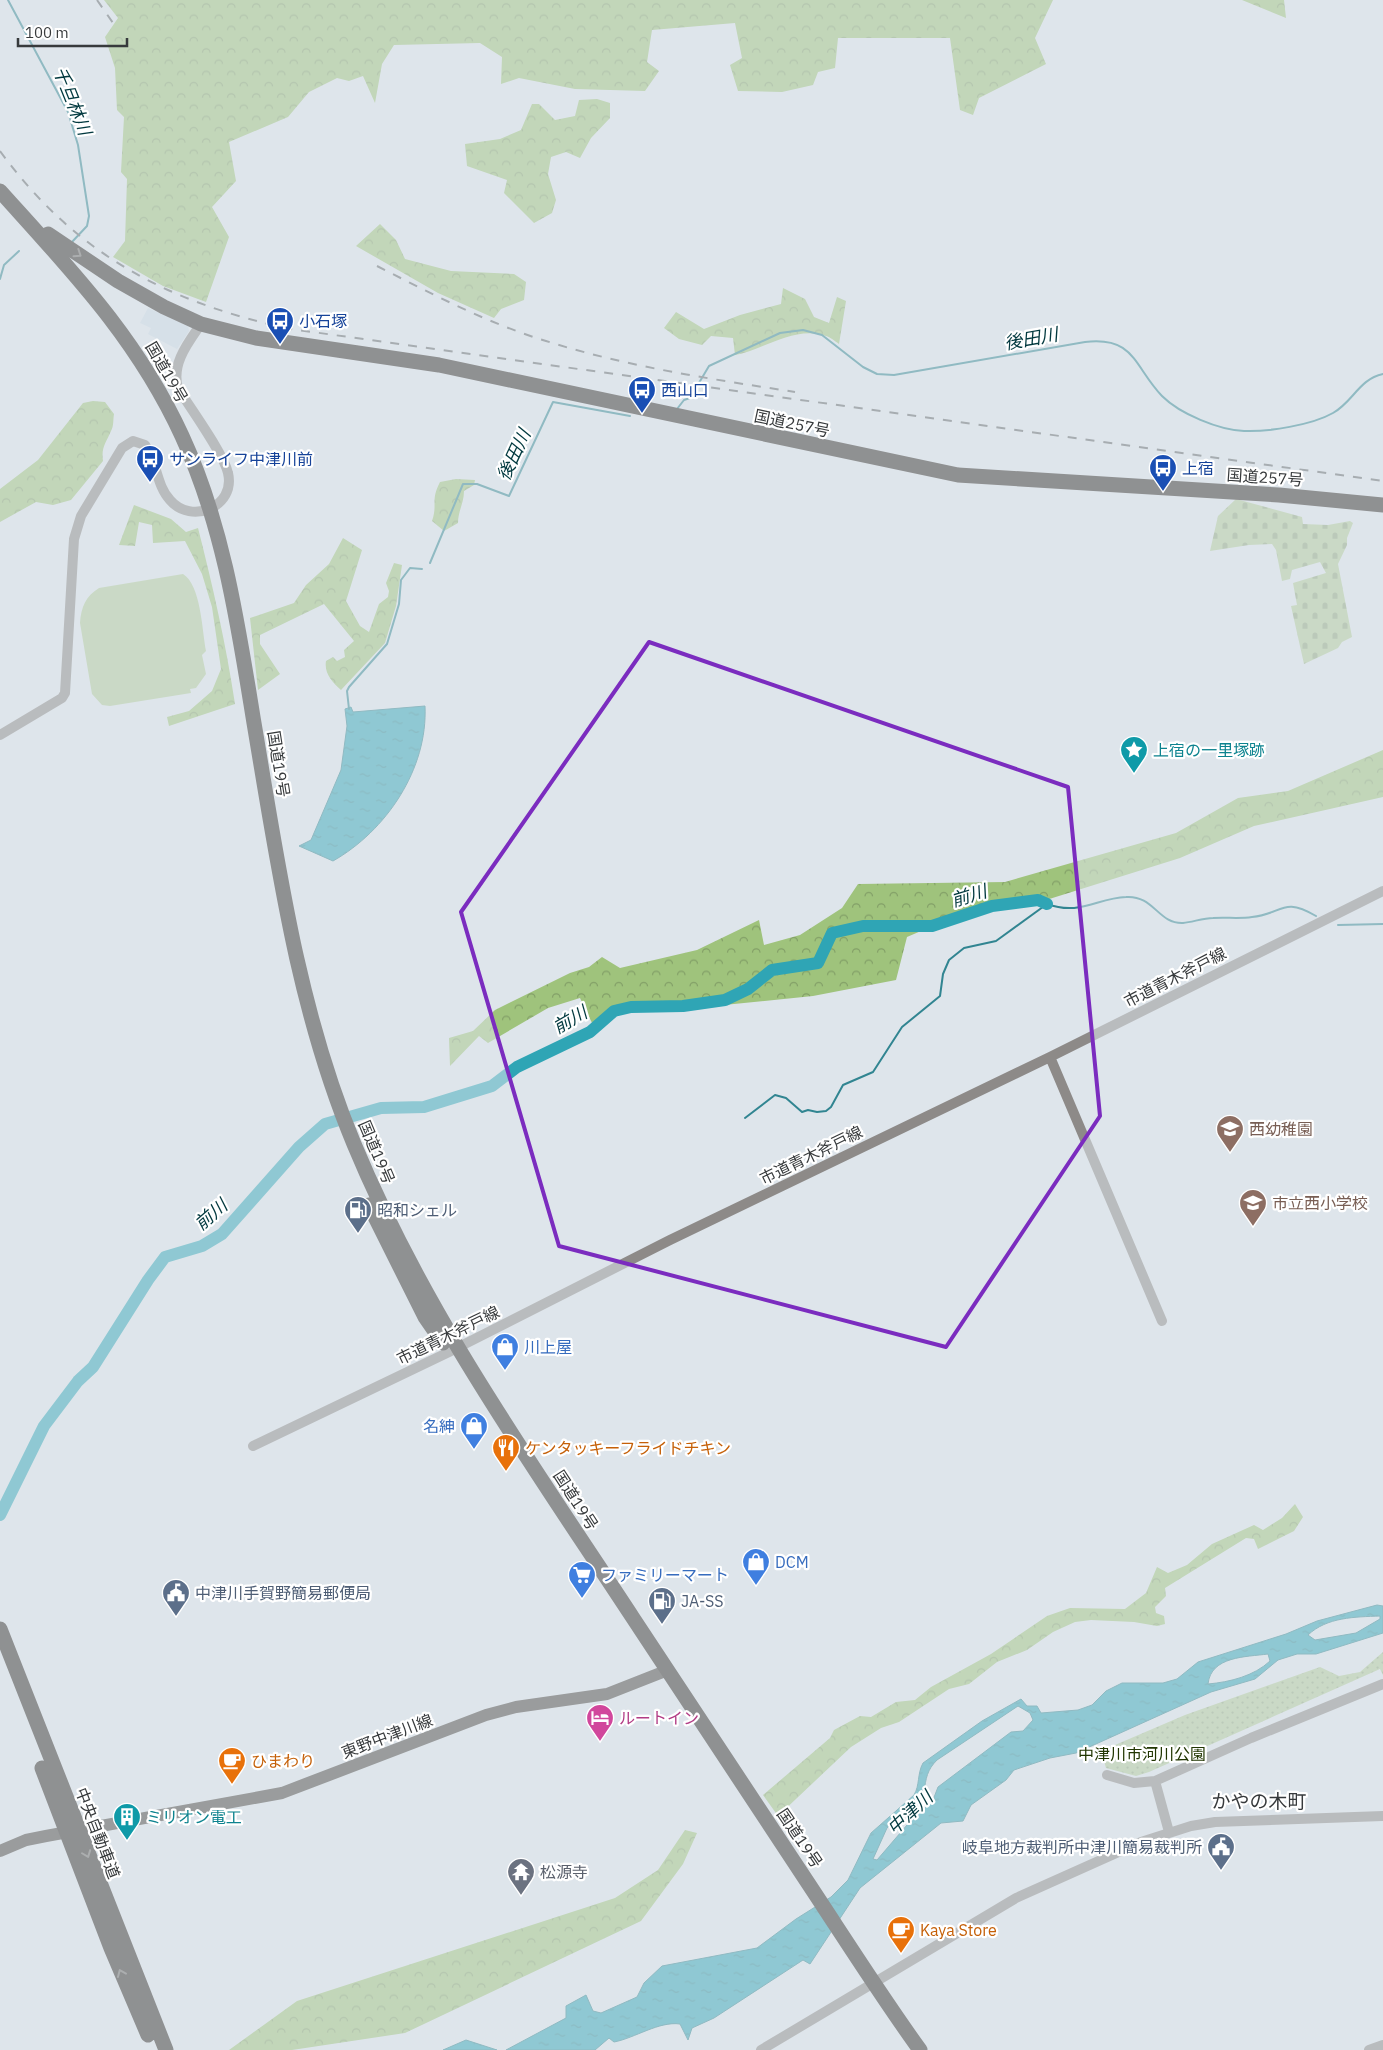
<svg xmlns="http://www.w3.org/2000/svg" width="1383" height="2050" font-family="'IBM Plex Sans','Noto Sans JP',sans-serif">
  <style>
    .built { fill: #ccd9e4 }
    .forest { fill: url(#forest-crowns) }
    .cemetery { fill: url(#cemetery-stones) }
    .park { fill: url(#park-dots) }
    .pitch { fill: #b1cb99 }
    .water { fill: url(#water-ripples); stroke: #318591; fill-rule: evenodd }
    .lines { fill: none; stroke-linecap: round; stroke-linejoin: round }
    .stream { stroke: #318591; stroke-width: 2 }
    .river { stroke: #2fa5b5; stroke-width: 12 }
    .minor { stroke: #8d8a88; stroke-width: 10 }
    .major { stroke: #47433e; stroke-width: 12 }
    .highway { stroke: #302a26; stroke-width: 15 }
    .rail { stroke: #64686b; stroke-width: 2; stroke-dasharray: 9 9; stroke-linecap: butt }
    .oneway { stroke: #6e6a67 }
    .marked { fill: none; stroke: #7b2cbf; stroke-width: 4; stroke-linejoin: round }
    .labels { text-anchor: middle; stroke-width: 4.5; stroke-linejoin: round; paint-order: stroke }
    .transit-label { font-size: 16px; fill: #164399; stroke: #fff; text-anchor: start }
    .street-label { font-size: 16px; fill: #373a3c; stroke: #fff }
    .culture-label { font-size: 16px; fill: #0d838f; stroke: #fff; text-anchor: start }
    .education-label { font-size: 16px; fill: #785e54; stroke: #fff; text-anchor: start }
    .service-label { font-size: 16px; fill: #4e5e75; stroke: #fff; text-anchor: start }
    .shop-label { font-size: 16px; fill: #366cbe; stroke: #fff; text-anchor: start }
    .food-label { font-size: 16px; fill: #c56008; stroke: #fff; text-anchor: start }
    .hotel-label { font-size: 16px; fill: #b23c85; stroke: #fff; text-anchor: start }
    .park-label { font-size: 16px; fill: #213602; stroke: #fff }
    .worship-label { font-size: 16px; fill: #5b616d; stroke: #fff; text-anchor: start }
    .water-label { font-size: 18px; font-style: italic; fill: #02393f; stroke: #fff }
    .quarter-label { font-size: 19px; fill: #373a3c; stroke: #fff }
  </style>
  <defs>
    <pattern id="forest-crowns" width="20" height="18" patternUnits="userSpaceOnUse" patternTransform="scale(1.25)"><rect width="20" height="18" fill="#9fc37c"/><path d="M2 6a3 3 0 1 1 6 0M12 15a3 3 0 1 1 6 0" fill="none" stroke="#829f67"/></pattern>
    <pattern id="cemetery-stones" width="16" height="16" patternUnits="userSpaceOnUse" patternTransform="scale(1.25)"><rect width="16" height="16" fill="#b1cb99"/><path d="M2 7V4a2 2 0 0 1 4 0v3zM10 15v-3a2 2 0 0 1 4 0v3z" fill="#91a67e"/></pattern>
    <pattern id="park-dots" width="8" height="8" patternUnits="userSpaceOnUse" patternTransform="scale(1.25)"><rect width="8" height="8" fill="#b1cb99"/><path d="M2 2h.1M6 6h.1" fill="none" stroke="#91a67e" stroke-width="1.8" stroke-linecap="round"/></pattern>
    <pattern id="water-ripples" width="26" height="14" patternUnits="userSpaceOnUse" patternTransform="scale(1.25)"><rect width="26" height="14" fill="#2fa5b5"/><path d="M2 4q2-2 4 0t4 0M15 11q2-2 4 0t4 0" fill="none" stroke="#298794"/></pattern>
  </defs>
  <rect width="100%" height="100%" fill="#dee5eb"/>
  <!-- built -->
  <path class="built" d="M148,308L188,326L189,331L177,349L148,334L151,328L140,323Z"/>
  <!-- forest -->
  <path class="forest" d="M104,0H1053L1035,38L1046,64L979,98L973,115L960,110L950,38H838L835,68L818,72L813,85L782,92L738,91L730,65L742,58L735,23L652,30L647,62L659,71L645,91L575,89L519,78L501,84L502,57L480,43L394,45L382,64L375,103L363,76L349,81L337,78L309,92L288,117L229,142L236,181L212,207L229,237L206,302L163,286L113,257L125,241L127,179L121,172L124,117L117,110L115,68L105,37L118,18Z
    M1242,0H1284L1286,18Z
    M597,99L610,103V118L591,138L580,158L566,152L551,157L548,174L556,200L552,213L534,223L504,193L507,180L467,166L465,144L500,139L521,130L532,104H539L555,120L575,116L579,100Z
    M380,224L396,240L405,259L451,271L514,274L526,282L524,300L501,309L494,318L438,293L356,246Z
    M783,288L805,299L814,317L829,323L837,297L846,301L839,344C835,341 830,337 826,336C795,325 763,350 735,355L733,338L711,336L702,345L679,339L664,328L676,312L704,329L740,315L781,304Z
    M93,401L105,402L114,414C113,419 114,426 111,431C106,443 101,447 103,461L71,500L53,505L36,502L0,522V489L38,460L83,403Z
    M456,479L475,480L474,485L464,491C464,503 458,511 458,523L444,531L432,521C438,504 430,501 440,482Z
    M134,505L171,519L186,532L198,528C213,587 226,644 235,704L169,726L167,717L189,711L212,691L221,669L212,607L202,574L185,541L153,543L152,525L139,522L135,546L119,545Z
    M343,538L362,550L346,601L360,626L369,632L379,604L388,597L389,591L386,583L394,563L402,565L396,606L385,643L341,690C332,682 324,673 326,661L333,657L337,661L345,657L344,650L354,641L324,604L260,635V644L280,674L258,690L250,618L294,603L306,585L329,564Z
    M1383,750V797L1254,826L1180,858L1027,906L970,910L907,937L896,980L813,996L724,1005L612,1006L593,1025L580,998L548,1008L488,1043L479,1036L450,1066L449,1038L473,1031L495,1010L570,973L589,967L602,957L620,968L697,950L759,920L764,945L800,935L842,908L858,884L1005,882L1176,833L1238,798L1288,791Z
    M1295,1504L1303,1517L1294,1531L1258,1549L1254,1539L1246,1538L1165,1588L1166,1596L1155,1607L1156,1613L1164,1616L1165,1624L1157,1626L1134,1622L1091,1620L1075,1622L1053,1632L1027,1650L997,1662L969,1684L949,1689L899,1722L881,1728L851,1747L778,1816L763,1795L830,1738L834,1730L860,1716L871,1717L896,1702L915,1700L931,1687L991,1654L1047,1616L1070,1608L1125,1609L1146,1593L1157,1567L1168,1573L1187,1565L1212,1544L1254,1525L1263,1530L1282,1518Z
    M685,1830L697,1833L683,1864L641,1921L405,2033L292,2050H229L297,2001L615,1898L658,1870Z"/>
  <!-- cemetery -->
  <path class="cemetery" d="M1236,499L1302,517L1303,524L1328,525L1350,521L1353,523L1347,538V545L1338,564L1352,637L1342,642L1338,648L1304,664L1291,606L1297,605L1293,583L1326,573L1320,562L1292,570L1290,579L1282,581L1276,550L1272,544L1249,545L1210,551L1218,516Z"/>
  <!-- park -->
  <path class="park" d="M1383,1652V1675L1380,1669L1149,1772L1136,1776L1106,1768L1101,1751L1185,1715L1320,1667L1339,1676L1360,1672Z"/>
  <!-- pitch -->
  <path class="pitch" d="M183,574C201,585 202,630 206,651L202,655L206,674L196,688L190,689L191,693L110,706L102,705L92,694L80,623C81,607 86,596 99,588Z"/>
  <!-- water -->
  <path class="water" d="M425,706C428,769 386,831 333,861L299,846L311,840L341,770L347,726L345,709L351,707L353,712Z
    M1377,1605L1383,1606V1633L1316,1654H1297L1278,1660L1255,1679L1211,1692L1076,1753L1050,1758L1014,1770L1006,1780L971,1805L963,1821L941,1823L860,1888L810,1964L803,1960L714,2018L692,2028L688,2040L680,2024C659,2021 635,2038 614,2042L609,2038L595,2050H506L566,2018V2006L586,1995L593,2011L601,2013L637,1997L644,1983L662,1966L757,1948L796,1919L831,1897L848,1880L871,1833L914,1795C920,1785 917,1774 923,1763L982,1721L1021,1699L1027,1706H1037L1041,1713L1078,1710L1092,1705L1106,1691L1122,1683H1163L1177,1679L1198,1662L1286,1634L1317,1621ZM1380,1616V1619L1356,1633L1315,1640L1308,1635C1327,1617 1355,1617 1380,1616ZM1268,1654L1270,1661C1254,1676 1230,1682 1208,1684C1211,1656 1246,1657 1268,1654ZM1018,1706L1030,1713L1033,1720L1023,1731L1011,1732L938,1787L933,1800L907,1825L877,1860L873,1859L887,1828L924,1792C926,1778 927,1770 937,1760Z
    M466,2040L497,2050H443Z"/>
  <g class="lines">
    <!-- stream -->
    <path class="stream" d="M8,0L68,112L78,145L89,216L87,226L71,243
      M0,279L4,265L19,251
      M677,409L684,400L690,398L709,366L780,333L803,330L822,335L863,367L877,374L894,375L1085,342C1135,336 1134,367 1162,396C1180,414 1219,430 1244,431C1268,432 1312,425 1333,413C1353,402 1359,379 1383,374
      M430,563L463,484H477L509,496L553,402L630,416
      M349,709L347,691L349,687L387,644L399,604L401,580L410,568L422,569
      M1338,925L1383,924
      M745,1118L775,1095L786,1098L802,1112L808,1110L817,1112L826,1111L831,1107L843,1085L873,1072L902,1027L940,996L943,974L949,960L964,948L996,941L1047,904C1080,916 1097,898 1126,897C1154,895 1158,924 1183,923C1193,922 1203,918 1213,918C1226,917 1239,919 1252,917C1283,914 1282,896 1316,916"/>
    <!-- river -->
    <path class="river" d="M0,1515L44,1426L78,1381L93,1367L148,1280L165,1257L202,1246L222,1234L299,1147L325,1124L381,1108L424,1107L492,1086L517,1067L590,1032L614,1011L631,1007L683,1006L725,1000L748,989L772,970L818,963L832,933L863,926H932L992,906L1038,900L1047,904"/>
    <!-- minor -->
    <path class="minor" d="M0,735L62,698L65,693L74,539L81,516L122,448L133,441L145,445C157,461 156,485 170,500C191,525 236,507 228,473C224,454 190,408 178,388C171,364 188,343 201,324
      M1050,1057L1162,1321
      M253,1446L449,1352L670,1240L1050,1057L1383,891
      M1107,1775L1134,1783L1155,1781L1251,1738L1383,1684
      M1155,1781L1169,1832
      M761,2050L1016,1898L1141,1842L1191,1826L1215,1822L1383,1816
      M1369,2050L1383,2045"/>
    <!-- major -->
    <path class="major" d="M0,1851L26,1840L46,1836L282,1793L486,1715L516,1707L607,1694L668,1670"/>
    <!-- highway -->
    <path class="highway" d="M0,191C71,270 137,338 182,436C224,527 238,625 254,723C278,865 298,1010 354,1144C425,1315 532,1464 633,1618C691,1706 750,1794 808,1883C845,1939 881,1996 920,2050
      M48,234L118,281L164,307L201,324L256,338L439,365L958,475L1279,495L1383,505
      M369,1205L425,1317L443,1343
      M0,1629L166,2050
      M42,1768L111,1948L148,2035"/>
    <!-- rail -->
    <path class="rail" d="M97,0L113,23
      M0,151C75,254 168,303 291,329L1383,481
      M377,266C432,294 487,323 546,341C628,367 711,379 795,392"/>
  </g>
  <!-- one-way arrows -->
  <defs><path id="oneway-chevron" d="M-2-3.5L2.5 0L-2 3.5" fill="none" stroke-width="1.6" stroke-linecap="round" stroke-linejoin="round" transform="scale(1.25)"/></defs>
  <g class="oneway">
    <use href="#oneway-chevron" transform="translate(78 254) rotate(34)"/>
    <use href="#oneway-chevron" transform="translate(87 1854) rotate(69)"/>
    <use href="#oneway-chevron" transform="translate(121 1973) rotate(-113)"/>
  </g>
  <!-- marked area -->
  <path d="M0 0H1383V2050H0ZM649,642L1068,787L1100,1116L946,1347L559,1246L461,912Z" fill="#dee5eb" fill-opacity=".55" fill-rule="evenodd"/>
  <path class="marked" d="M649,642L1068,787L1100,1116L946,1347L559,1246L461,912Z"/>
  <!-- icons -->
  <defs>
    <symbol id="bus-pin" viewBox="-11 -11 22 30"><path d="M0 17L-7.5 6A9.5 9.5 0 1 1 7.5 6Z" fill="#1a4fb4" stroke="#fff"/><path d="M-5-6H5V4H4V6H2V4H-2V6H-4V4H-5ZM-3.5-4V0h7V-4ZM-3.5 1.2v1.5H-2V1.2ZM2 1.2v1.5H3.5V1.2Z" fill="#fff"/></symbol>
    <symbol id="sight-pin" viewBox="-11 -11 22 30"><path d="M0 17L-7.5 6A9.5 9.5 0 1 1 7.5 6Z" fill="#0f9aa8" stroke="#fff"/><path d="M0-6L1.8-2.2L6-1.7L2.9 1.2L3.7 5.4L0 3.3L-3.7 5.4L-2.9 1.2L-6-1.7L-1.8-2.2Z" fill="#fff"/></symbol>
    <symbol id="school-pin" viewBox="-11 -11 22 30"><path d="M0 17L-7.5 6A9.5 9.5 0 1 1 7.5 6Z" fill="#8d6e63" stroke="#fff"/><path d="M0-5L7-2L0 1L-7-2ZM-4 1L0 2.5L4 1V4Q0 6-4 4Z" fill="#fff"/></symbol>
    <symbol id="fuel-pin" viewBox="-11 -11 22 30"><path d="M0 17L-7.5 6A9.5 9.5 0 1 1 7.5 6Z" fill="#5c6f8a" stroke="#fff"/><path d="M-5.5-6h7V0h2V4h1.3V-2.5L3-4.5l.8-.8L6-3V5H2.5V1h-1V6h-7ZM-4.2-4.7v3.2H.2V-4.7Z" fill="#fff"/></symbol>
    <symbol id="shop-pin" viewBox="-11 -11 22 30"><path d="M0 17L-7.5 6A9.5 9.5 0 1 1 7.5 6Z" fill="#3f7fe0" stroke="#fff"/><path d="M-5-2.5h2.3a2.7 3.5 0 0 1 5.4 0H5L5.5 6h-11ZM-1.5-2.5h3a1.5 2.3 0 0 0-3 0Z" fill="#fff"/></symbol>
    <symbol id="restaurant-pin" viewBox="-11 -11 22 30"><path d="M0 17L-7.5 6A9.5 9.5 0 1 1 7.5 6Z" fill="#e8710a" stroke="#fff"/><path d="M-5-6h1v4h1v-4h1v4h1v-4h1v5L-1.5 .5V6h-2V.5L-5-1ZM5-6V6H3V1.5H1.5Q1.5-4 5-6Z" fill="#fff"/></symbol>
    <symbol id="supermarket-pin" viewBox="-11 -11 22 30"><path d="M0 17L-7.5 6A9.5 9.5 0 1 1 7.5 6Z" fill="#3f7fe0" stroke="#fff"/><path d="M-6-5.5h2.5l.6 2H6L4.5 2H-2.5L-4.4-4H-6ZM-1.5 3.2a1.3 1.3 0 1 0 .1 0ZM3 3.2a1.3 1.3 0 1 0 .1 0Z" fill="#fff"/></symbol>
    <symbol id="civic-pin" viewBox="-11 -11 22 30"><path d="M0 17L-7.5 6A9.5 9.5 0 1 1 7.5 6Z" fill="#5c6f8a" stroke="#fff"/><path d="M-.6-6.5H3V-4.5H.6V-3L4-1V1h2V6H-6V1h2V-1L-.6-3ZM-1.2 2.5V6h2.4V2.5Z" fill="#fff"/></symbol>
    <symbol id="hotel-pin" viewBox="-11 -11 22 30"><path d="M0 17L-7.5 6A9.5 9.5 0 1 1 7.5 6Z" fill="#d1479c" stroke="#fff"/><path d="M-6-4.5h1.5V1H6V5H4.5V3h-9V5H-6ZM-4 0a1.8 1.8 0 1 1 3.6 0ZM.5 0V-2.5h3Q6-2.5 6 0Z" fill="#fff"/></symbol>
    <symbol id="cafe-pin" viewBox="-11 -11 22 30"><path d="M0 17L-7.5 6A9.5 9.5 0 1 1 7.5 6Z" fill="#e8710a" stroke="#fff"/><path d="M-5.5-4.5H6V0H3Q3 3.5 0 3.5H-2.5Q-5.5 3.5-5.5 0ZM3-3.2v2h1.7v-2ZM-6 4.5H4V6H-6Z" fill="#fff"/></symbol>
    <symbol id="building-pin" viewBox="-11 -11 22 30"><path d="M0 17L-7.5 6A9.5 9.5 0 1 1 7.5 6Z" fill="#0f9aa8" stroke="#fff"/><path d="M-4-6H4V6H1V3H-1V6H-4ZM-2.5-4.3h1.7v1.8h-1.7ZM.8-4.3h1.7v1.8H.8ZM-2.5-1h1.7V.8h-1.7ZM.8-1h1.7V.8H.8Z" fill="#fff"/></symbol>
    <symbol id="temple-pin" viewBox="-11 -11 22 30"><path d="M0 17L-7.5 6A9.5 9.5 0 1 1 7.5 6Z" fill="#6b7280" stroke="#fff"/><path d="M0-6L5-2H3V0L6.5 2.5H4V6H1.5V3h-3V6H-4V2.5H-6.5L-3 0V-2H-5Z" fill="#fff"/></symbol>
  </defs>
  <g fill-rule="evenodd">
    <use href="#bus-pin" x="264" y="305" width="32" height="43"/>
    <use href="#bus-pin" x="626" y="374" width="32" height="43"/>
    <use href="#bus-pin" x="134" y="443" width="32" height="43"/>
    <use href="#bus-pin" x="1147" y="452" width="32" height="43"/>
    <use href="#sight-pin" x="1118" y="734" width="32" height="43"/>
    <use href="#school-pin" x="1214" y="1113" width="32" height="43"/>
    <use href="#school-pin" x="1237" y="1187" width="32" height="43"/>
    <use href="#fuel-pin" x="342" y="1194" width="32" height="43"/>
    <use href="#shop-pin" x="489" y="1331" width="32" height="43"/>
    <use href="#shop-pin" x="458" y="1410" width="32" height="43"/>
    <use href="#restaurant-pin" x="490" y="1432" width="32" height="43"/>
    <use href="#shop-pin" x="740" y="1546" width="32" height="43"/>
    <use href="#supermarket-pin" x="566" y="1559" width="32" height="43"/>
    <use href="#civic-pin" x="160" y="1577" width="32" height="43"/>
    <use href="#fuel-pin" x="646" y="1585" width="32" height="43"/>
    <use href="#hotel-pin" x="584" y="1702" width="32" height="43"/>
    <use href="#cafe-pin" x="216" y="1745" width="32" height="43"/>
    <use href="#building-pin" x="111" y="1801" width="32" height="43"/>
    <use href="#civic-pin" x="1205" y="1831" width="32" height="43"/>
    <use href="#temple-pin" x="505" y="1856" width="32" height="43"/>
    <use href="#cafe-pin" x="885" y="1914" width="32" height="43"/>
  </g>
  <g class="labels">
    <!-- transit labels -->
    <g class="transit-label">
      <text x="299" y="327">小石塚</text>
      <text x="661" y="396">西山口</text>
      <text x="169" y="465">サンライフ中津川前</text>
      <text x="1182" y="474">上宿</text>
    </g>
    <!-- street labels -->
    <g class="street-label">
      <text transform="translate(167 372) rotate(60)" y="6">国道19号</text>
      <text transform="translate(792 423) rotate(12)" y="6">国道257号</text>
      <text transform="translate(1265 477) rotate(4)" y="6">国道257号</text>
      <text transform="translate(279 764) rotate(81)" y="6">国道19号</text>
      <text transform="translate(1175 977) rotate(-27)" y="6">市道青木斧戸線</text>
      <text transform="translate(377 1152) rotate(67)" y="6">国道19号</text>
      <text transform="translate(811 1155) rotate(-26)" y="6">市道青木斧戸線</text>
      <text transform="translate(448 1335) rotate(-26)" y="6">市道青木斧戸線</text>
      <text transform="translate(576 1500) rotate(57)" y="6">国道19号</text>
      <text transform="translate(387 1736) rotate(-21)" y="6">東野中津川線</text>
      <text transform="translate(98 1833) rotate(69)" y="6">中央自動車道</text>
      <text transform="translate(800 1838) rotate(56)" y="6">国道19号</text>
    </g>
    <!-- culture labels -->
    <g class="culture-label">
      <text x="1153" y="756">上宿の一里塚跡</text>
      <text x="146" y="1823">ミリオン電工</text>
    </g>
    <!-- education labels -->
    <g class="education-label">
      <text x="1249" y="1135">西幼稚園</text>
      <text x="1272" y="1209">市立西小学校</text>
    </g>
    <!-- service labels -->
    <g class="service-label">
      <text x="377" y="1216">昭和シェル</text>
      <text x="195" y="1599">中津川手賀野簡易郵便局</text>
      <text x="681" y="1607">JA-SS</text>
      <text x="1202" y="1853" text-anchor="end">岐阜地方裁判所中津川簡易裁判所</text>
    </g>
    <!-- shop labels -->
    <g class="shop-label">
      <text x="524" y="1353">川上屋</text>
      <text x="455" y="1432" text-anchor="end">名紳</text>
      <text x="775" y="1568">DCM</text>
      <text x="601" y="1581">ファミリーマート</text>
    </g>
    <!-- food labels -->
    <g class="food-label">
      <text x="525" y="1454">ケンタッキーフライドチキン</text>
      <text x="251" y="1767">ひまわり</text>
      <text x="920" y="1936">Kaya Store</text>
    </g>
    <!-- hotel labels -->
    <g class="hotel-label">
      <text x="619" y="1724">ルートイン</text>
    </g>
    <!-- park labels -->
    <g class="park-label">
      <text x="1142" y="1760">中津川市河川公園</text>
    </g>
    <!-- worship labels -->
    <g class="worship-label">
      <text x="540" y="1878">松源寺</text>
    </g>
    <!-- water labels -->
    <g class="water-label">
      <text transform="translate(72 101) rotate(68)" y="6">千旦林川</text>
      <text transform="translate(1031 339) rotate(-10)" y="6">後田川</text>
      <text transform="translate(514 455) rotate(-65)" y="6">後田川</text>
      <text transform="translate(969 896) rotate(-17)" y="6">前川</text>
      <text transform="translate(570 1020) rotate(-30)" y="6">前川</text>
      <text transform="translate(211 1215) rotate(-41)" y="6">前川</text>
      <text transform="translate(910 1813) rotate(-43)" y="6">中津川</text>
    </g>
    <!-- quarter labels -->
    <g class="quarter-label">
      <text x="1259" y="1808">かやの木町</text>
    </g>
  </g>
  <!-- scale -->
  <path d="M18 38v8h109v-8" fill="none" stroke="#373a3c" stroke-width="2.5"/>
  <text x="25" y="38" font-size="15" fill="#373a3c" stroke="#ffffff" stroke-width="4" paint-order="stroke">100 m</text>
</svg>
